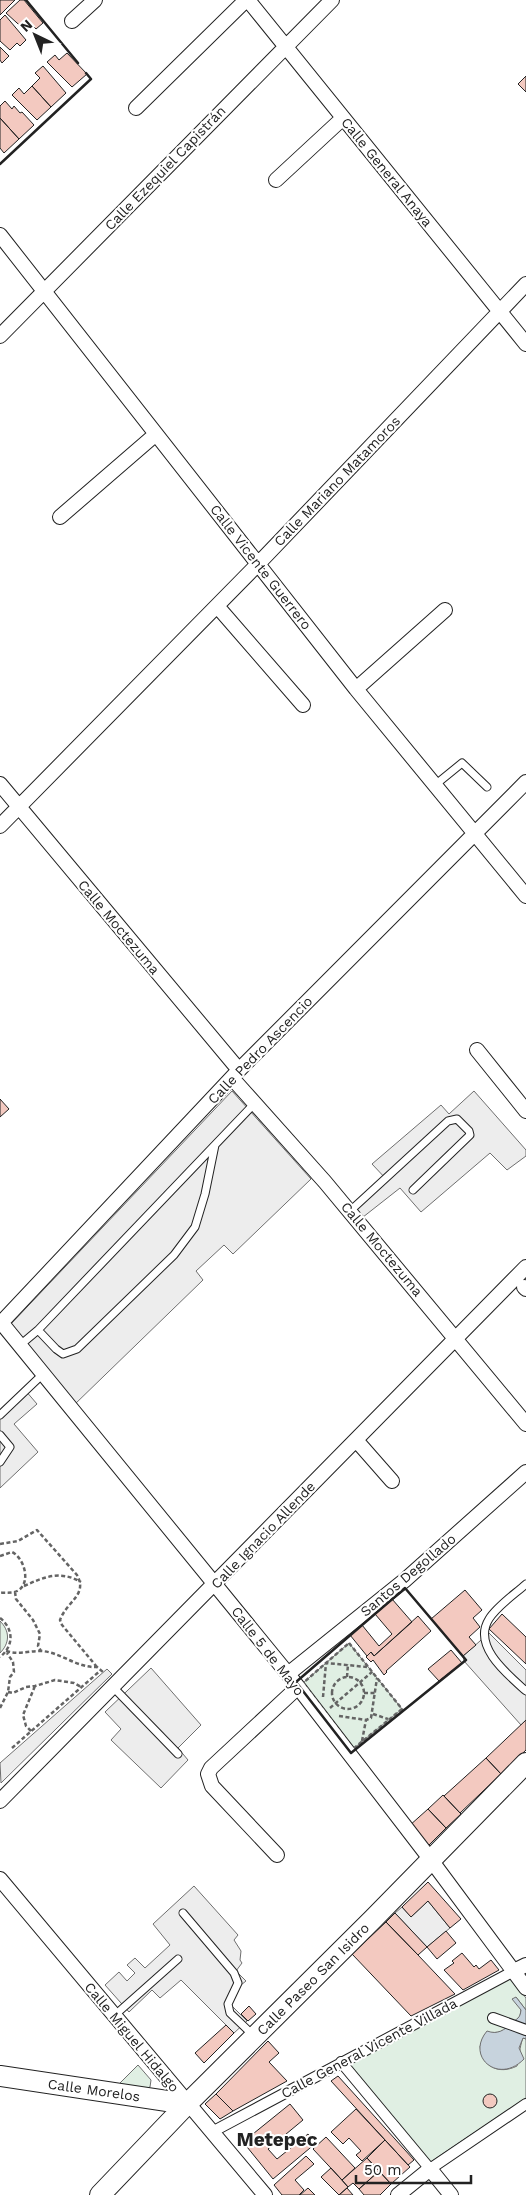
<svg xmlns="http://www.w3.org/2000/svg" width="526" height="2195" font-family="'Work Sans',sans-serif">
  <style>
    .green { fill: #e0efe3; stroke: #6f6f6f }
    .parking { fill: #ededed; stroke: #6f6f6f }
    .water { fill: #c7d3dd; stroke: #6f6f6f }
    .building { fill: #f3c9c0; stroke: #222 }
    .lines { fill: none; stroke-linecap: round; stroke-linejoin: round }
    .service-casing { stroke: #222; stroke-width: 9 }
    .pedestrian-casing { stroke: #222; stroke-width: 12 }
    .minor-casing { stroke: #222; stroke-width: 16 }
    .secondary-casing { stroke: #222; stroke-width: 22 }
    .path { stroke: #646464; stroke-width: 2.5; stroke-dasharray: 4 2.5; stroke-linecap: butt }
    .service { stroke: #fff; stroke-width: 7 }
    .pedestrian { stroke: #fff; stroke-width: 10 }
    .minor { stroke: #fff; stroke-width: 14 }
    .secondary { stroke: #fff; stroke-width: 20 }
    .wall { stroke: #222; stroke-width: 2.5 }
    .labels { text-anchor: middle; stroke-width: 4; stroke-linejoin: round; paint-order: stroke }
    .street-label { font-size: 14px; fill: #222; stroke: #fff }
    .district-label { font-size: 19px; font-weight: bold; fill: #222; stroke: #fff }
  </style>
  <rect width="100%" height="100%" fill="#fff"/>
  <!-- green -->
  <path class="green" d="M0,1621C10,1631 10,1643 0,1653Z
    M349,1643L402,1709L353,1749L303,1683Z
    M505,1971L526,1998V2010L516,1997L521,2010L520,2016L509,2028L500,2032L491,2033L480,2046C482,2067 499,2075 517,2066C520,2056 519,2048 523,2038L526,2039V2098L429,2163L344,2064Z
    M138,2065L151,2080L150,2087L147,2088L117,2086Z"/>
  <!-- parking -->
  <path class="parking" d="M232,1091L311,1179L233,1254L224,1245L196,1271L203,1280L73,1406L9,1326Z
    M474,1091L526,1150V1156L507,1170L490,1153L421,1212L400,1188L358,1221L350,1211L388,1181L372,1164L441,1105L449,1114Z
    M25,1390L37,1404L14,1424L38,1452L0,1488V1413Z
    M489,1633L526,1670V1720L521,1725L464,1661L463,1656Z
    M151,1668L201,1725L178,1748L188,1760L161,1788L111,1740L121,1729L105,1712Z
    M107,1669L112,1674L1,1783L0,1763Z
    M194,1886L238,1935L234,1940L241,1951L240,1960L242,1963L236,1971L246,1981L231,1993L228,2002L247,2021L234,2033L181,1980L160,1998L152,1990L129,2012L105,1985L119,1972L127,1981L135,1973L127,1965L135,1958L145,1968L170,1945L153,1924Z
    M428,1901L450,1928L427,1947L395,1913L402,1907L411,1917Z"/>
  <!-- water -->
  <path class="water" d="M516,1997L526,2010V2039L523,2038L519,2048L524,2059C499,2085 465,2057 487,2031C498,2035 504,2030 512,2023C517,2018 520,2019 521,2010L512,1999Z"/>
  <!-- building -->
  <path class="building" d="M0,0H15L0,15Z
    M20,0H24L43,23L36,29L33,26L27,32L6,13Z
    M5,15L26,40L20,46L17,43L10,50L0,41V20Z
    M0,47L9,56L2,63L0,60Z
    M67,53L87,74L72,87L47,62L55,55L59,60Z
    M43,66L66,93L51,107L32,86L40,78L35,73Z
    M526,76V92L518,84Z
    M32,86L51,107L37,120L12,95L19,88L24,94Z
    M5,101L12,109L14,106L20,113L22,112L34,125L19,139L0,118V106Z
    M0,118L19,139L4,153L0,148Z
    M0,1099L9,1109L0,1117Z
    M465,1590L482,1610L473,1618L480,1627L469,1637L476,1645L463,1656L431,1619Z
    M392,1599L412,1622L374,1656L371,1652L367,1656L350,1635L362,1625L379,1646L392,1634L375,1614Z
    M502,1614L526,1637V1664L489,1629Z
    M418,1616L431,1631L386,1671L387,1672L384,1675L373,1660L371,1662L366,1657L371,1652L374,1656Z
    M451,1650L462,1663L439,1681L428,1669Z
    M526,1720V1750L501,1774L486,1758Z
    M486,1758L501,1774L460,1813L444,1796Z
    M443,1795L461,1814L446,1828L428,1809Z
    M428,1809L446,1828L426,1848L409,1826Z
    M428,1882L461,1919L450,1928L428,1901L411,1917L402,1907Z
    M395,1913L427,1947L418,1955L386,1922Z
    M386,1922L418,1955L455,1994L411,2016L352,1954Z
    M446,1931L456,1943L437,1959L427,1947Z
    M462,1953L474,1967L476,1965L479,1969L491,1960L499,1970L463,1990L444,1970L454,1963L452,1961Z
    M249,2006L256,2014L248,2021L241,2014Z
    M226,2025L234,2033L204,2063L195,2053Z
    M268,2041L279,2053L269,2062L287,2081L233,2111L216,2094Z
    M338,2076L414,2160L408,2165L331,2081Z
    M483 2101a7 7 0 1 1 14 0a7 7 0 1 1-14 0Z
    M216,2094L233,2111L220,2119L205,2104Z
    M290,2104L303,2120L268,2149L277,2159L308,2134L316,2143L273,2179L243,2142Z
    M356,2109L385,2140L362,2161L356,2155L361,2151L349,2138L343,2144L331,2132Z
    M326,2137L355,2168L342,2180L313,2149Z
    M385,2140L410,2167L391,2184L367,2158Z
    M306,2156L314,2164L295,2180L304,2190L299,2195H282L274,2185Z
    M367,2158L379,2171L359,2189L353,2183L348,2187L342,2180Z
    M331,2168L348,2187L339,2195L321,2177Z
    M379,2171L391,2184L380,2195H364L359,2189Z
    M308,2188L315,2195H300Z
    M347,2188L353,2195H339Z"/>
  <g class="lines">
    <defs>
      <path id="service" d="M435,785L462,763L487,787
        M215,1145L205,1194L195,1227L174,1255L77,1349L63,1354L56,1349L38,1330L254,1104
        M350,1211L448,1121L457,1119L469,1131L470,1135L413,1190
        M19,1346L38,1330
        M0,1415L43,1374
        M0,1435L10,1447L0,1462
        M526,1584C515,1594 497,1606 489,1619C472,1646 507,1674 526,1691
        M113,1687L178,1754
        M183,1913L234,1973L238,1983L228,2004L230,2013L254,2036
        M115,2015L178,1959"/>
      <path id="pedestrian" d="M493,2018L526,2030
        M341,2062L430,2169L526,2104
        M212,2132L514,1971"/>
      <path id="minor" d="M248,0L526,344
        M72,21L95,0
        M136,108L246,0
        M276,180L343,118
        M0,235L356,689L526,896
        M0,336L332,0
        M60,517L156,434
        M217,606L303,705
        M356,689L445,610
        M0,784L239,1070
        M0,826L258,564L526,284
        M477,1050L526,1111
        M232,1078L325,1182L526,1424
        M524,1287L526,1289
        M0,1321L288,1674L431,1860L526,1988
        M0,1324L239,1070L526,782
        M356,1440L392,1481
        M288,1674L405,1580L526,1472
        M0,1801L526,1267
        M277,1855L212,1786L208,1774L211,1768L297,1688
        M0,1879L265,2195
        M514,1971L526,1965
        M398,2195L430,2169L451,2195"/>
      <path id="secondary" d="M0,2076L187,2104
        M100,2195L187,2104L373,1919L526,1763"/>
    </defs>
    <!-- service casing -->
    <use href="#service" class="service-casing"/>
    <!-- pedestrian casing -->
    <use href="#pedestrian" class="pedestrian-casing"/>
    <!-- minor casing -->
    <use href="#minor" class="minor-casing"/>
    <!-- secondary casing -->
    <use href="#secondary" class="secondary-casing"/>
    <!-- path -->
    <path class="path" d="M0,1544L18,1541L37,1530L77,1575C88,1595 67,1601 60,1620L62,1625L97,1667
      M0,1556L12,1552C24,1558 31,1581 19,1590C13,1594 7,1592 0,1593
      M24,1586C44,1577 60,1570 81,1582
      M15,1592L16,1599L33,1620L40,1634L38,1646L41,1651
      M0,1618C14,1629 14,1646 0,1657
      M349,1643L402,1709L353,1749L303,1683Z
      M6,1651C19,1655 28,1651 41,1651C61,1652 76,1668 97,1667L103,1672
      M347,1677L348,1664
      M332 1693a16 16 0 1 1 32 0a16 16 0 1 1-32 0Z
      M8,1692L13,1693L26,1687L35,1686L55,1680L74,1683L81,1687
      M364,1693H375
      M323,1697L326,1663L367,1667
      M0,1708L8,1692L10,1677L14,1672L13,1662L7,1653
      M330,1708L372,1672
      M373,1714L388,1719
      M339,1716L366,1720L371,1718L377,1678
      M31,1731L26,1726L23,1715L35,1686
      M362,1741L366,1720
      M12,1748L101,1670"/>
    <!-- service -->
    <use href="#service" class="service"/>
    <!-- pedestrian -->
    <use href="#pedestrian" class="pedestrian"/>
    <!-- minor -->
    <use href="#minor" class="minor"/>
    <!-- secondary -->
    <use href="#secondary" class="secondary"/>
    <!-- wall -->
    <path class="wall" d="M26,0L78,63
      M0,164L91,79L86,73
      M405,1588L466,1660L351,1753L296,1682Z"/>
  </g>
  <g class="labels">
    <!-- street labels -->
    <g class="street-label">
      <text transform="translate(165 168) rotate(-46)" y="5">Calle Ezequiel Capistrán</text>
      <text transform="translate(387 172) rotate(51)" y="5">Calle General Anaya</text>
      <text transform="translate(337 481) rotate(-46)" y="5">Calle Mariano Matamoros</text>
      <text transform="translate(261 567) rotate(52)" y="5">Calle Vicente Guerrero</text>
      <text transform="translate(119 927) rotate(50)" y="5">Calle Moctezuma</text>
      <text transform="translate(260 1050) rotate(-46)" y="5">Calle Pedro Ascencio</text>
      <text transform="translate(382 1249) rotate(50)" y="5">Calle Moctezuma</text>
      <text transform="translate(263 1535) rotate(-46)" y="5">Calle Ignacio Allende</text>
      <text transform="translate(408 1575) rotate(-40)" y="5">Santos Degollado</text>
      <text transform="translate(268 1651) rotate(52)" y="5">Calle 5 de Mayo</text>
      <text transform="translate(313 1979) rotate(-45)" y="5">Calle Paseo San Isidro</text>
      <text transform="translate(132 2037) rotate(50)" y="5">Calle Miguel Hidalgo</text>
      <text transform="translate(369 2048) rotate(-28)" y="5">Calle General Vicente Villada</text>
      <text transform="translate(94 2090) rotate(8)" y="5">Calle Morelos</text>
    </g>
    <!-- district labels -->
    <g class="district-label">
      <text x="277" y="2146">Metepec</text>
    </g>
  </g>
  <!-- north arrow -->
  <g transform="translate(35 35) rotate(317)" stroke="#ffffff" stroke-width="4" paint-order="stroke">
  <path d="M0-4L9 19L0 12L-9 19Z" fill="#222222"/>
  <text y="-8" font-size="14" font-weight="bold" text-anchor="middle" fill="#222222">N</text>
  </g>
  <!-- scale -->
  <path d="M356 2175v8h115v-8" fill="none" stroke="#222222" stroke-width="2.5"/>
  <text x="364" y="2175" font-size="15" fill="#222222" stroke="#ffffff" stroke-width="4" paint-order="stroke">50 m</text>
</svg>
